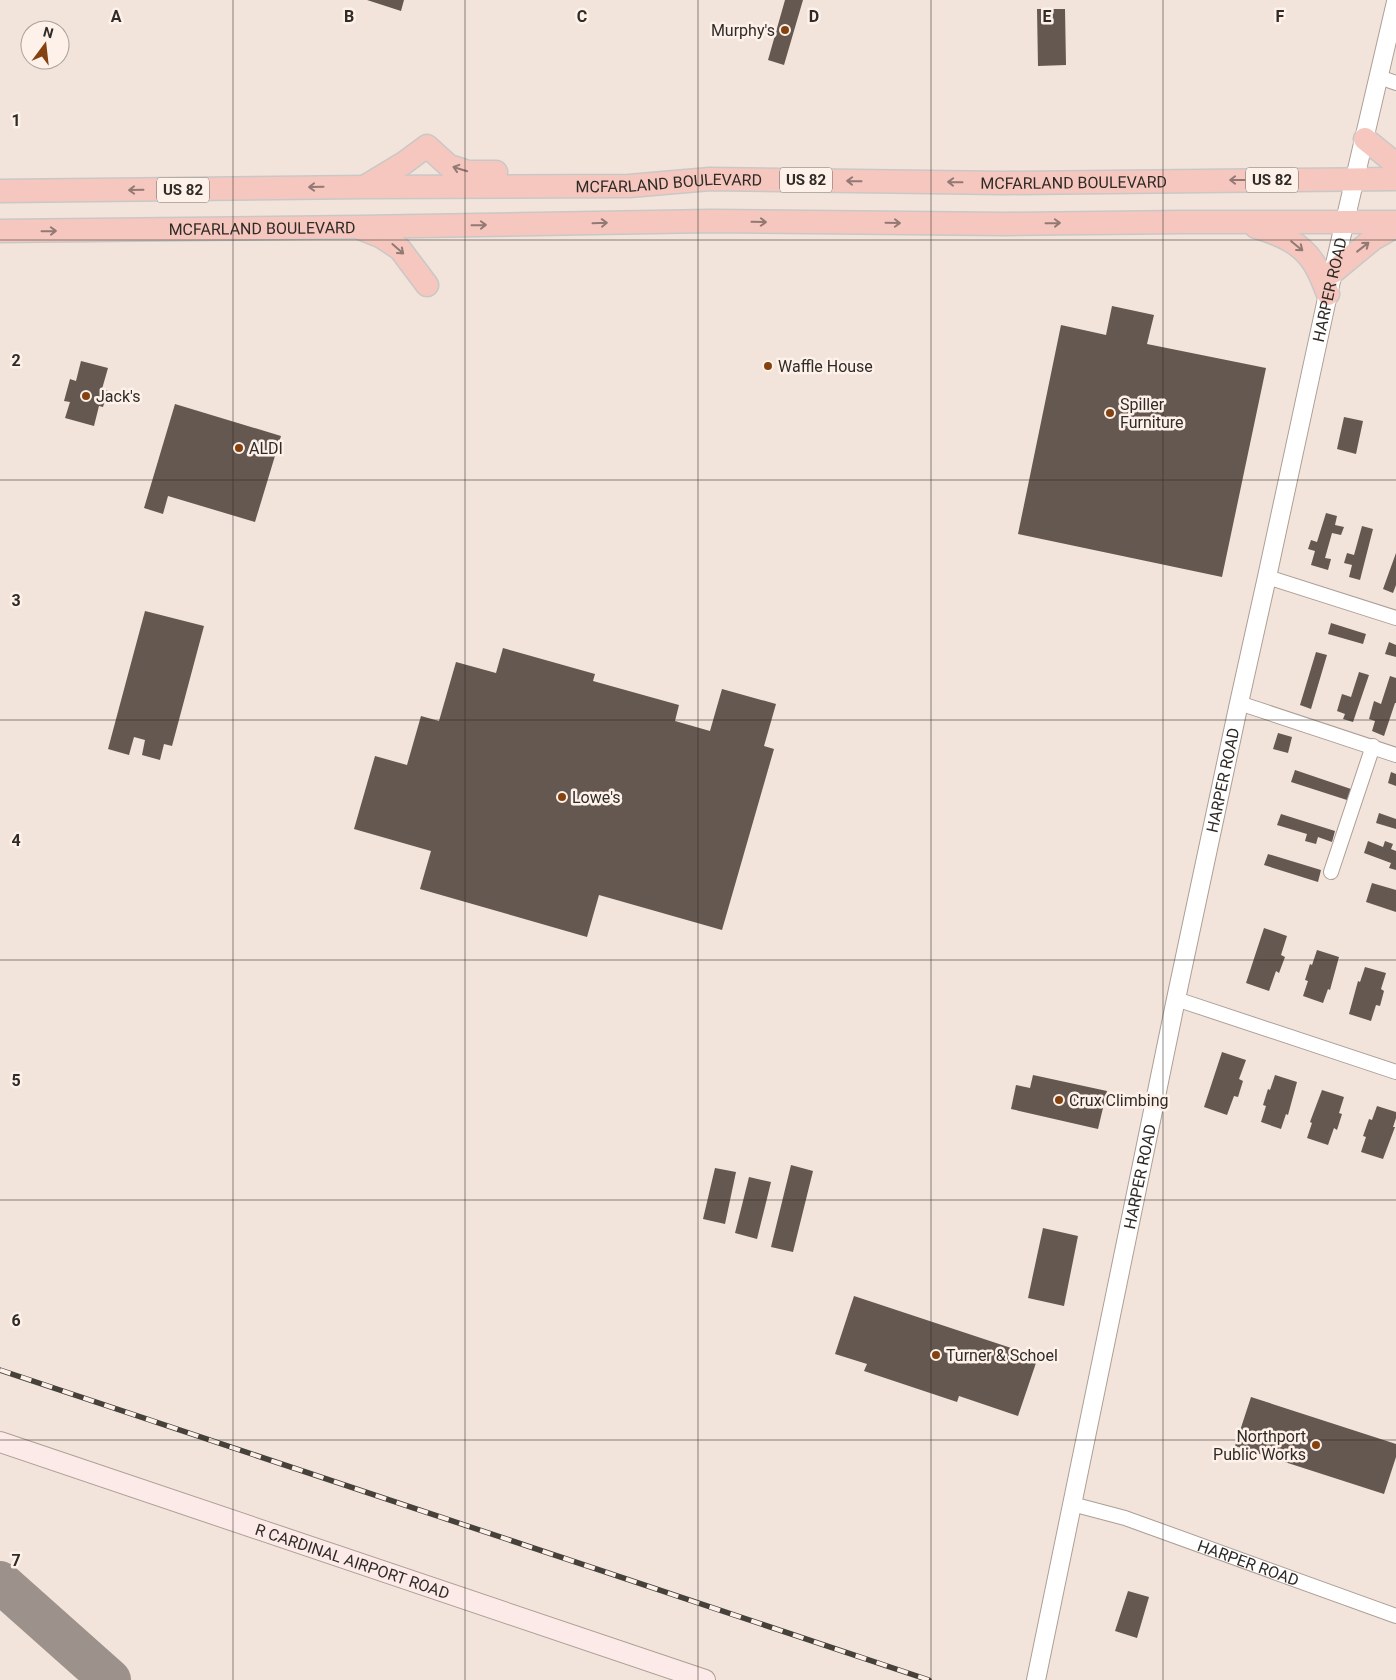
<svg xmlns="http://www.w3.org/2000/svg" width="1396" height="1680" font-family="Roboto,sans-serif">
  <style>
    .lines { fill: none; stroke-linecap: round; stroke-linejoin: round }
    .taxiway { stroke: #9c928b; stroke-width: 42 }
    .building { fill: #645850 }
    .minor-casing { stroke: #ad9f96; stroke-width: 16 }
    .tertiary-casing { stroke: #ad9f96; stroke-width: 20 }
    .secondary-casing { stroke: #ad9f96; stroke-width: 22 }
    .trunk-casing { stroke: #c9c8c7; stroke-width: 25 }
    .minor { stroke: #fff; stroke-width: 14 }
    .tertiary { stroke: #fff; stroke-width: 18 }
    .secondary { stroke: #fbeae7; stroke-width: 20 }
    .trunk { stroke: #f6c7bf; stroke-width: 22 }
    .rail-casing { stroke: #47413c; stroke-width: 5.5 }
    .rail { stroke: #fdf1ea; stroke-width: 4; stroke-dasharray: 11; stroke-linecap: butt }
    .oneway { stroke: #937973 }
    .grid { fill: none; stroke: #302b27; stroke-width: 1; stroke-opacity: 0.55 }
    .poi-dot { fill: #844210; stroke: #fdf1ea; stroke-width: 2 }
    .labels { text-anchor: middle; stroke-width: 5; stroke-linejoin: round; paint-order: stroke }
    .shield { fill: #fdf1ea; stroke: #6e6662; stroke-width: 1 }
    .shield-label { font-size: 15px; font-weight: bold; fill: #302b27 }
    .poi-label { font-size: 16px; fill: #302b27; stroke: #fdf1ea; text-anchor: start }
    .street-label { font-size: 16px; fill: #302b27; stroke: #fdf1ea }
    .grid-label { font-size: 16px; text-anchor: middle; font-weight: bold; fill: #302b27; stroke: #fdf1ea; stroke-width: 5; stroke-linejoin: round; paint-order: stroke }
  </style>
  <rect width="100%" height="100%" fill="#f2e4da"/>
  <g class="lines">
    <!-- taxiway -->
    <path class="taxiway" d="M0,1582L110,1680"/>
  </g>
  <!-- building -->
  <path class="building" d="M367,0H404L401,11Z
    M785,0H803L784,65L768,60Z
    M1037,9H1065L1066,65L1038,66Z
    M1112,306L1154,315L1147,344L1266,368L1222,577L1018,534L1061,325L1106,335Z
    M81,361L108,368L102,389L108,391L103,407L99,406L94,426L65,418L70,402L64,401L70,379L76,381Z
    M175,404L281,436L255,522L168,496L163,514L144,508Z
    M1344,417L1363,421L1356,454L1337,449Z
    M1326,513L1337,516L1335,525L1344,527L1341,535L1332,533L1325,558L1331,559L1328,570L1311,565L1315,551L1308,549L1311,540L1317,542Z
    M1362,526L1373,529L1360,580L1349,577L1352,565L1344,563L1347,553L1354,555Z
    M1396,553V585L1393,593L1383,589Z
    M145,611L204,626L172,746L164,744L160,760L142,755L145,740L134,737L129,755L108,749Z
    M1331,623L1366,634L1363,644L1328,634Z
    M1389,642L1396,645V657L1385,654Z
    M503,648L595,674L593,681L679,705L675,721L710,731L722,689L776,704L764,746L774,749L722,930L599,895L587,937L420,889L431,851L354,829L375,756L407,765L421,716L439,721L456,662L496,673Z
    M1316,652L1327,655L1311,709L1300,705Z
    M1359,672L1369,675L1353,722L1343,719L1345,714L1337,711L1342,694L1351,697Z
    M1390,676L1396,678V703H1395L1384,736L1372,731L1375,721L1369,719L1374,701L1381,704Z
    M1278,733L1292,737L1288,753L1273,749Z
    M1295,770L1351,789L1347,800L1291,782Z
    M1391,772L1396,774V786L1388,783Z
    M1379,813L1396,819V829L1376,823Z
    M1281,814L1335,831L1332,842L1318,837L1316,844L1305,841L1307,834L1277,825Z
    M1368,841L1383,847L1385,841L1393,844L1391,849L1396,851V870L1389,868L1391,863L1364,853Z
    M1268,854L1321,870L1318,882L1264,865Z
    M1372,883L1396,890V912L1366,902Z
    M1264,928L1287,936L1281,955L1285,957L1279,973L1276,971L1269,991L1246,983Z
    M1317,950L1339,957L1330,990L1328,989L1323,1003L1303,996L1308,981L1305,980L1310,964L1312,965Z
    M1365,967L1386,973L1381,989L1384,991L1380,1006L1376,1005L1371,1021L1349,1014L1358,981L1360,982Z
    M1222,1052L1246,1060L1239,1079L1243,1081L1238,1097L1234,1096L1227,1115L1204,1107Z
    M1033,1075L1107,1091L1098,1129L1011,1109L1016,1085L1030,1088Z
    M1275,1075L1297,1082L1288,1115L1286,1114L1281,1129L1261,1122L1266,1106L1263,1105L1268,1089L1270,1090Z
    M1322,1090L1344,1097L1339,1113L1342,1114L1337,1130L1334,1128L1328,1145L1307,1138L1312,1123L1310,1122Z
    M1377,1106L1396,1112V1118L1393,1127H1395L1383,1159L1361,1152L1366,1137L1363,1136L1369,1119L1372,1120Z
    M791,1165L813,1171L793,1252L771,1247Z
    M715,1168L736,1172L725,1224L703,1219Z
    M749,1177L771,1182L757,1239L735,1233Z
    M1043,1228L1078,1236L1064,1306L1028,1298Z
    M854,1296L1038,1357L1018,1416L959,1396L957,1402L864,1371L867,1364L835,1354Z
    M1251,1397L1396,1444V1457L1384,1494L1235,1446Z
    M1128,1591L1149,1597L1137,1638L1115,1631Z"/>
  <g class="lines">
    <defs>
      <g id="minor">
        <path d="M1379,77L1396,83"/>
        <path d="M1267,577L1396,618"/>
        <path d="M1239,703L1396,755"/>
        <path d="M1331,872L1373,746"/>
        <path d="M1176,999L1396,1072"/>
        <path id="s1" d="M1072,1504L1125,1518L1396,1616"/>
      </g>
      <g id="tertiary">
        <path id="s2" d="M1036,1680L1176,999L1239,703L1267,577L1328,294L1396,2"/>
      </g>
      <g id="secondary">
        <path id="s3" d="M0,1442L705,1680"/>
      </g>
      <g id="trunk">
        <path d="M1365,139L1396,164"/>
        <path d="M366,186L404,163L427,146L449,166L468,172H496"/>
        <path id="s4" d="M0,191L365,187L629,186L710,179L1004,183L1396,179"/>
        <path d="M1256,227C1280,234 1302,243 1315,265C1320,273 1324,284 1328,294"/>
        <path d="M362,229L382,237L400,249L427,285"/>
        <path id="s5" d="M0,231L359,227L710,221L1005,224L1183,222H1396"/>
        <path d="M1333,272L1373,239L1396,226"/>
      </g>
    </defs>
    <!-- minor casing -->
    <use href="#minor" class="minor-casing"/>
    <!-- tertiary casing -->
    <use href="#tertiary" class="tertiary-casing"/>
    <!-- secondary casing -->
    <use href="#secondary" class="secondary-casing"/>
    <!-- trunk casing -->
    <use href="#trunk" class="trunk-casing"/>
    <!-- minor -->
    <use href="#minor" class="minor"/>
    <!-- tertiary -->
    <use href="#tertiary" class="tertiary"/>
    <!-- secondary -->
    <use href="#secondary" class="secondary"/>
    <!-- trunk -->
    <use href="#trunk" class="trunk"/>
    <defs>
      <path id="rail" d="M0,1370L929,1680"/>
    </defs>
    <!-- rail casing -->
    <use href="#rail" class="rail-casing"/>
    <!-- rail -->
    <use href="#rail" class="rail"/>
  </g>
  <!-- one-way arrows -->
  <defs><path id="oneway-shaft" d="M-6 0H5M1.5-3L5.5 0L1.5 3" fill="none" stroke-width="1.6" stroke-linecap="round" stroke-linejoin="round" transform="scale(1.25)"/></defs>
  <g class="oneway">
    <use href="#oneway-shaft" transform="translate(460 169) rotate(-163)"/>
    <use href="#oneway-shaft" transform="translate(1237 180) rotate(180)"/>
    <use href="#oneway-shaft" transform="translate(854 181) rotate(-179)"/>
    <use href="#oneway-shaft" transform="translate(955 182) rotate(-179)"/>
    <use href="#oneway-shaft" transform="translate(316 187) rotate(179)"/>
    <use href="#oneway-shaft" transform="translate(136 190) rotate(179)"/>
    <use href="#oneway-shaft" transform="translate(759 222) rotate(1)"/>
    <use href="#oneway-shaft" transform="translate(600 223) rotate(-2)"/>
    <use href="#oneway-shaft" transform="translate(893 223) rotate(1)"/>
    <use href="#oneway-shaft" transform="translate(1053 223) rotate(-1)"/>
    <use href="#oneway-shaft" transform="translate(479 225) rotate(-1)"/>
    <use href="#oneway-shaft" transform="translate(49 231) rotate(-1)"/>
    <use href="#oneway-shaft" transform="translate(1297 246) rotate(39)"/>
    <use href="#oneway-shaft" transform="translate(1363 247) rotate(-38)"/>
    <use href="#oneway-shaft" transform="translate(398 249) rotate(41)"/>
  </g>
  <!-- grid -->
  <path class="grid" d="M233,0V1680M465,0V1680M698,0V1680M931,0V1680M1163,0V1680M0,240H1396M0,480H1396M0,720H1396M0,960H1396M0,1200H1396M0,1440H1396"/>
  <!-- markers -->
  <g class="poi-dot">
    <circle cx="785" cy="30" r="5"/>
    <circle cx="768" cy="366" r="5"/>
    <circle cx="86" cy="396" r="5"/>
    <circle cx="1110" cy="413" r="5"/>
    <circle cx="239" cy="448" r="5"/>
    <circle cx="562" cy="797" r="5"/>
    <circle cx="1059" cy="1100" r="5"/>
    <circle cx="936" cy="1355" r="5"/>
    <circle cx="1316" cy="1445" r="5"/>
  </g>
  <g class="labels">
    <!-- shield labels -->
    <g class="shield">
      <rect x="780" y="167.5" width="52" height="25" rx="4"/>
      <rect x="1246" y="167.5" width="52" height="25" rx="4"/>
      <rect x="157" y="177.5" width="52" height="25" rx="4"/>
    </g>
    <g class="shield-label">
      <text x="806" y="185">US 82</text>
      <text x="1272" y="185">US 82</text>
      <text x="183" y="195">US 82</text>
    </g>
    <!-- poi labels -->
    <g class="poi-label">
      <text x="775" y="36" text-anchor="end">Murphy's</text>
      <text x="778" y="372">Waffle House</text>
      <text x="96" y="402">Jack's</text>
      <text x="1120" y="410">Spiller<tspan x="1120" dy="18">Furniture</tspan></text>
      <text x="249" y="454">ALDI</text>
      <text x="572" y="803">Lowe's</text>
      <text x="1069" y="1106">Crux Climbing</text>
      <text x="946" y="1361">Turner &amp; Schoel</text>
      <text x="1306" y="1442" text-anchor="end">Northport<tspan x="1306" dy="18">Public Works</tspan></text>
    </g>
    <!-- street labels -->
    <g class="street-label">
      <text dy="6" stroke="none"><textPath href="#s4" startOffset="1074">MCFARLAND BOULEVARD</textPath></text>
      <text dy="6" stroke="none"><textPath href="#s4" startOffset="669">MCFARLAND BOULEVARD</textPath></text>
      <text dy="6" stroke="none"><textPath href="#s5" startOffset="262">MCFARLAND BOULEVARD</textPath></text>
      <text dy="6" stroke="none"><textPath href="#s2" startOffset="1421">HARPER ROAD</textPath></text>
      <text dy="6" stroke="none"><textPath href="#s2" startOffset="919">HARPER ROAD</textPath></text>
      <text dy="6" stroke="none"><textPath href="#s2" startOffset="514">HARPER ROAD</textPath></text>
      <text dy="6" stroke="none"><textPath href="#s3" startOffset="372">R CARDINAL AIRPORT ROAD</textPath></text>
      <text dy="6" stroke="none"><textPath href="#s1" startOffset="186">HARPER ROAD</textPath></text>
    </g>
  </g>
  <g class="grid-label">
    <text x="116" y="22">A</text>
    <text x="349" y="22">B</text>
    <text x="582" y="22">C</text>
    <text x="814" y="22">D</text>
    <text x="1047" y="22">E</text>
    <text x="1280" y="22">F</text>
    <text x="16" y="126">1</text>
    <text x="16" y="366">2</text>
    <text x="16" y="606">3</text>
    <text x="16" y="846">4</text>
    <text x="16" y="1086">5</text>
    <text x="16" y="1326">6</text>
    <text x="16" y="1566">7</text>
  </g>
  <!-- north arrow -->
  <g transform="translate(45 45) rotate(15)"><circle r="24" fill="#fdf1ea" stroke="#aba29c"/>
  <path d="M0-4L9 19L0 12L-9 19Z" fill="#844210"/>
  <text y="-8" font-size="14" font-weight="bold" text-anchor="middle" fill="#302b27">N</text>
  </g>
</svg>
